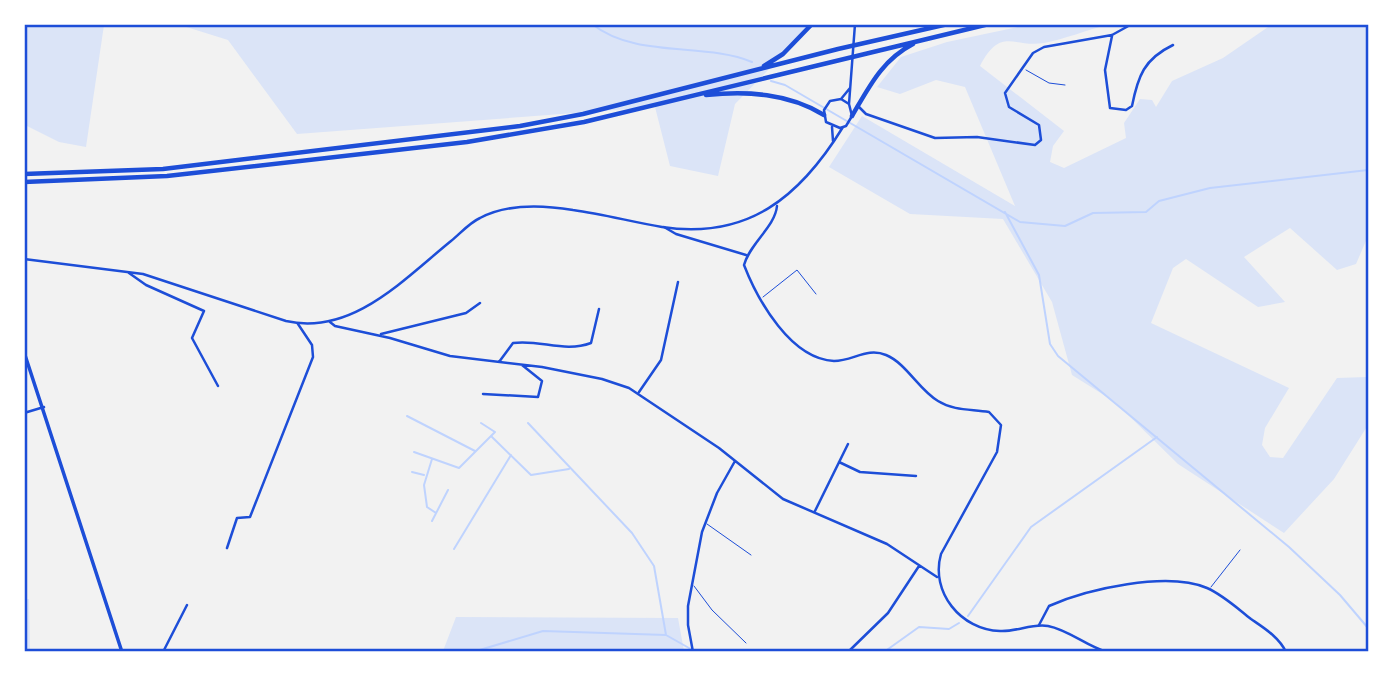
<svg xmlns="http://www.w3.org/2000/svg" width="1393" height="676" font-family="'Sofia Sans Condensed',sans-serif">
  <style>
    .green { fill: #dbe4f7 }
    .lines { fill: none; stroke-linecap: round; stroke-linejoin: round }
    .stream { stroke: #bfd3fe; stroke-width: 2 }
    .service { stroke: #1d4ed8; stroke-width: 1 }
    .minor { stroke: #1d4ed8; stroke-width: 2.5 }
    .tertiary { stroke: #1d4ed8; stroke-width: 2.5 }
    .secondary { stroke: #1d4ed8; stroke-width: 3.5 }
    .trunk { stroke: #1d4ed8; stroke-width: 4.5 }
    .neatline { fill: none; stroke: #1d4ed8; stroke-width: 2.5 }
  </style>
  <rect width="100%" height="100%" fill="#f2f2f2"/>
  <!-- green -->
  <path class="green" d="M24,25H104L86,147L59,142L25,125Z
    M180,25H812L735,104L718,176L670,166L655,107L297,134L228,40Z
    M1027,25H1107C1087,30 1065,39 1044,43C1013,48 1001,26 980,66L1064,131L1053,146L1050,162L1064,168L1126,138L1124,123L1140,99L1152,100L1156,107L1172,81L1223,58L1271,25H1368V236L1356,264L1337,270L1290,228L1244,257L1285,302L1258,307L1186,259L1173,268L1151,323L1289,388L1265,428L1262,445L1270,457L1283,458L1337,378L1367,377L1368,373V425L1334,479L1284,533L1178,464L1115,402L1072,375L1052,302L1003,219L910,214L829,167L862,116L1015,206L965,87L936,80L900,94L877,87L901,57L947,42Z
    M24,599H29L30,649L51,651H25Z
    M456,617L678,618L684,651H443Z"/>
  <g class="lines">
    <!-- stream -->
    <path class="stream" d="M592,24C636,59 705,42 752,62
      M771,81L785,85L1020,222L1065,226L1093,213L1146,212L1159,201L1210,188L1368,170
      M1005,212L1039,275L1050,344L1058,356L1289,547L1340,595L1368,628
      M407,416L475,451
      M481,423L495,432L491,436
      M528,423L632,533L654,566L666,635
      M414,452L459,468L491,436L531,475L569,469
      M432,459L424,485L427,507L436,513
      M412,472L424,475
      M432,521L448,490
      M454,549L511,455
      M968,616L1031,527L1157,437
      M473,652L543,631L666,635L696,652
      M884,652L919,627L949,629L959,623"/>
    <!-- service -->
    <path class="service" d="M1026,70L1049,83L1065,85
      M763,297L797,270L816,294
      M707,524L751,555
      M694,586L712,610L746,643
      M1211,587L1240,550"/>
    <!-- minor -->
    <path class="minor" d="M1112,36L1105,70L1110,108L1126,110L1132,106C1138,76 1144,59 1173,45
      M858,106L866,114L935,138L977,137L1035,145L1041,140L1039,125L1009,107L1005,93L1033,53L1044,47L1112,35L1132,24
      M664,227L676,234L746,255
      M129,273L146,285L204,311L192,338L218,386
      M330,322L335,326L390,338L450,356L542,367L602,379L629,388L719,448L783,499L887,544L937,577
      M381,334L466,313L480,303
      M499,362L513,343C540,339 564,353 591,343L599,309
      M639,392L661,360L678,282
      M483,394L538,397L542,381L522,365
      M24,413L44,407
      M839,462L860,472L916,476
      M24,498V520
      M815,511L848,444
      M227,548L237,518L250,517L313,357L312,345L298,324
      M1039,625L1049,606C1087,589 1167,571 1207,588C1223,595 1237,608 1251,619C1264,628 1279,637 1286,652
      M163,652L187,605
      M693,652L688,625V606L702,532L717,493L735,461
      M848,652L888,613L919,566"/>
    <!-- tertiary -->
    <path class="tertiary" d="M841,99L850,88
      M849,104L841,99L830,101L824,110L826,122L840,128L846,126L852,116L849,104L855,24
      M832,127L833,141
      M777,206C775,227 750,243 744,265C758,301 791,359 834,361C853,361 867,347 886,355C906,363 919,390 938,401C954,411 971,409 989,412L1001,425L997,452L941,554C930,592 961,630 1000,631C1017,632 1032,623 1048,626C1069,630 1086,646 1107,652
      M24,259L143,274L286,321C352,336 404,279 451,241C460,234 469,223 480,218C508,203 543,205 573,210C603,214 632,222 662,227C748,240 800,197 843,127"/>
    <!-- secondary -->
    <path class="secondary" d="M24,352L122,652"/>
    <!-- trunk -->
    <path class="trunk" d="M764,66L783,54L812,24
      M706,95C747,91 788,93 824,115
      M852,116C869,87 882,60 913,44
      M24,174L163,169L520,126L583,114L838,49L948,24
      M24,182L167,176L467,142L584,122L989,24"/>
  </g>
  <!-- border -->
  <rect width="1393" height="676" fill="none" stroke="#ffffff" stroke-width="52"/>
  <rect x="26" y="26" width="1341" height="624" class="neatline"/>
</svg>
